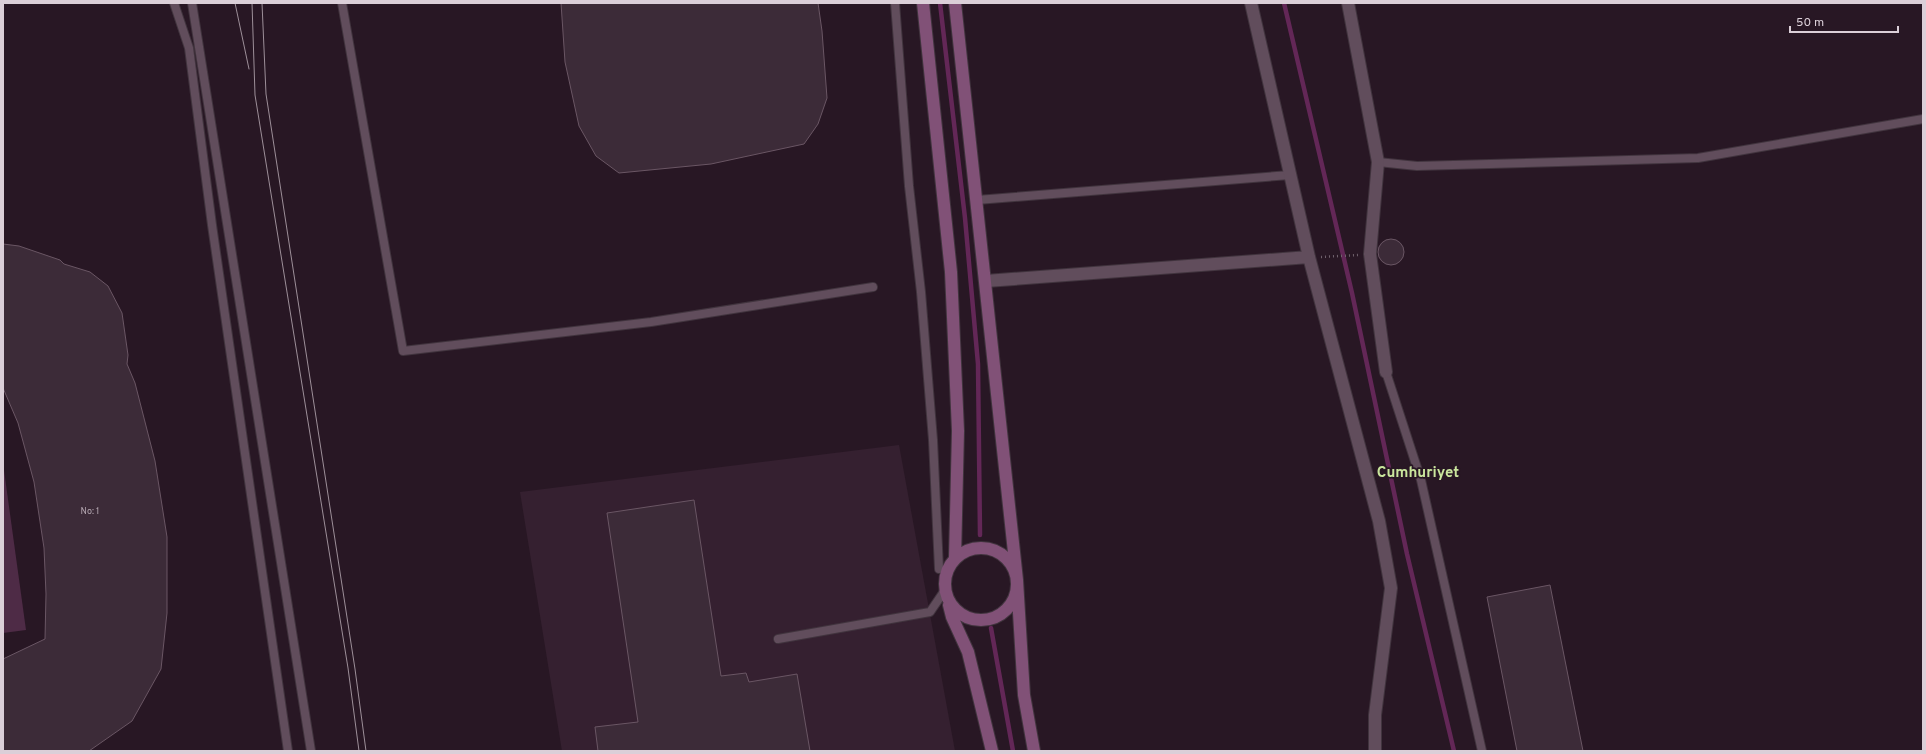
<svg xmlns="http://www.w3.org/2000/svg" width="1926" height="754" font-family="Overpass,sans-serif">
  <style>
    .built { fill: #352030 }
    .green { fill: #4e2b46 }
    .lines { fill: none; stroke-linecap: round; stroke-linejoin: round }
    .stream { stroke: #632757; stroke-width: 4.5 }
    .building { fill: #3c2b38; stroke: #6a5664 }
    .lane-casing { stroke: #41343e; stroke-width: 10 }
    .street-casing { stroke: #41343e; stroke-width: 14 }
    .secondary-casing { stroke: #41343e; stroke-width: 14 }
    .path { stroke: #70626d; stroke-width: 2.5; stroke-dasharray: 1 3; stroke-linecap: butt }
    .lane { stroke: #614d5c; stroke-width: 8 }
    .street { stroke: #614d5c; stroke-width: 12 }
    .secondary { stroke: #815177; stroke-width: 12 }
    .tram { stroke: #9d8f99; stroke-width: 1 }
    .labels { text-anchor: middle; stroke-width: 3.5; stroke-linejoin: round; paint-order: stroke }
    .number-label { font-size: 9px; fill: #b3a6b0 }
    .district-label { font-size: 15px; font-weight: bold; fill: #cae69d; stroke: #281724 }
  </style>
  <rect width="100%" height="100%" fill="#281724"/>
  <!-- built -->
  <path class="built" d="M899,445L955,751H562L520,492Z"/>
  <!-- green -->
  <path class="green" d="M3,463L26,630L3,633Z"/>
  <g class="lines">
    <!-- stream -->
    <path class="stream" d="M940,3L965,218L978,364L980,535
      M1284,3L1352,293L1407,554L1454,751
      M991,628L1013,751"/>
  </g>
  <!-- building -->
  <path class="building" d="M561,3H818L822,31L827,98L818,124L804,144L711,164L619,173L596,156L579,126L565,62Z
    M1378 252a13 13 0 1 1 26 0a13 13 0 1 1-26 0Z
    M3,244L19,246L60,260L64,264L90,272L108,286L122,313L128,355L127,364L135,383L155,461L167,537V613L161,669L132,721L89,751H3V659L45,639L46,594L44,548L34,482L18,423L3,388Z
    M694,500L721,676L746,673L749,682L797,674L810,751H598L595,727L638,722L607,513Z
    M1550,585L1583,751H1517L1487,597Z"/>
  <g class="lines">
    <defs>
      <path id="lane" d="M174,3L189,48L212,225L288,751
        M192,3L311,751
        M342,3L403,351L651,322L873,287
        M895,3L909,186L921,292L933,440L939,569
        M1378,162L1417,166L1698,158L1923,119
        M977,200L1290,175
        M1386,372L1421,480L1482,751
        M778,639L930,612L945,590"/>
      <path id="street" d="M1251,3L1309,257L1379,521L1391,588L1375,715V751
        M1348,3L1378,162L1370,254L1386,372
        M986,281L1309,257"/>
      <path id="secondary" d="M923,3L951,272L958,431L955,558
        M955,3L1017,580L1024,695L1034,751
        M945 584a36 36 0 1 1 72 0a36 36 0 1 1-72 0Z
        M949,605L952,617L968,652L992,751"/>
    </defs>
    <!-- lane casing -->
    <use href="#lane" class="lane-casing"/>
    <!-- street casing -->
    <use href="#street" class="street-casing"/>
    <!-- secondary casing -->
    <use href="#secondary" class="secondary-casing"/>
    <!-- path -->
    <path class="path" d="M1321,257L1358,255"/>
    <!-- lane -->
    <use href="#lane" class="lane"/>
    <!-- street -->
    <use href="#street" class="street"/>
    <!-- secondary -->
    <use href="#secondary" class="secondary"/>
    <!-- tram -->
    <path class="tram" d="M235,3L249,69
      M252,3L255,95L348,668L359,751
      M262,3L266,94L355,669L366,751"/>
  </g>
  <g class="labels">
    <!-- number labels -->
    <g class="number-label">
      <text x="90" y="514">No: 1</text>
    </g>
    <!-- district labels -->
    <g class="district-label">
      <text x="1418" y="477">Cumhuriyet</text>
    </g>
  </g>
  <!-- border -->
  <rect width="1926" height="754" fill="none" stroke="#dbcfd8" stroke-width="8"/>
  <!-- scale -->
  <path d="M1790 26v6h108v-6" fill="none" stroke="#dbcfd8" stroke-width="2"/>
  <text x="1796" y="26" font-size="12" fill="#dbcfd8" stroke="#281724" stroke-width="3" paint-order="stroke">50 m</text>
</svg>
